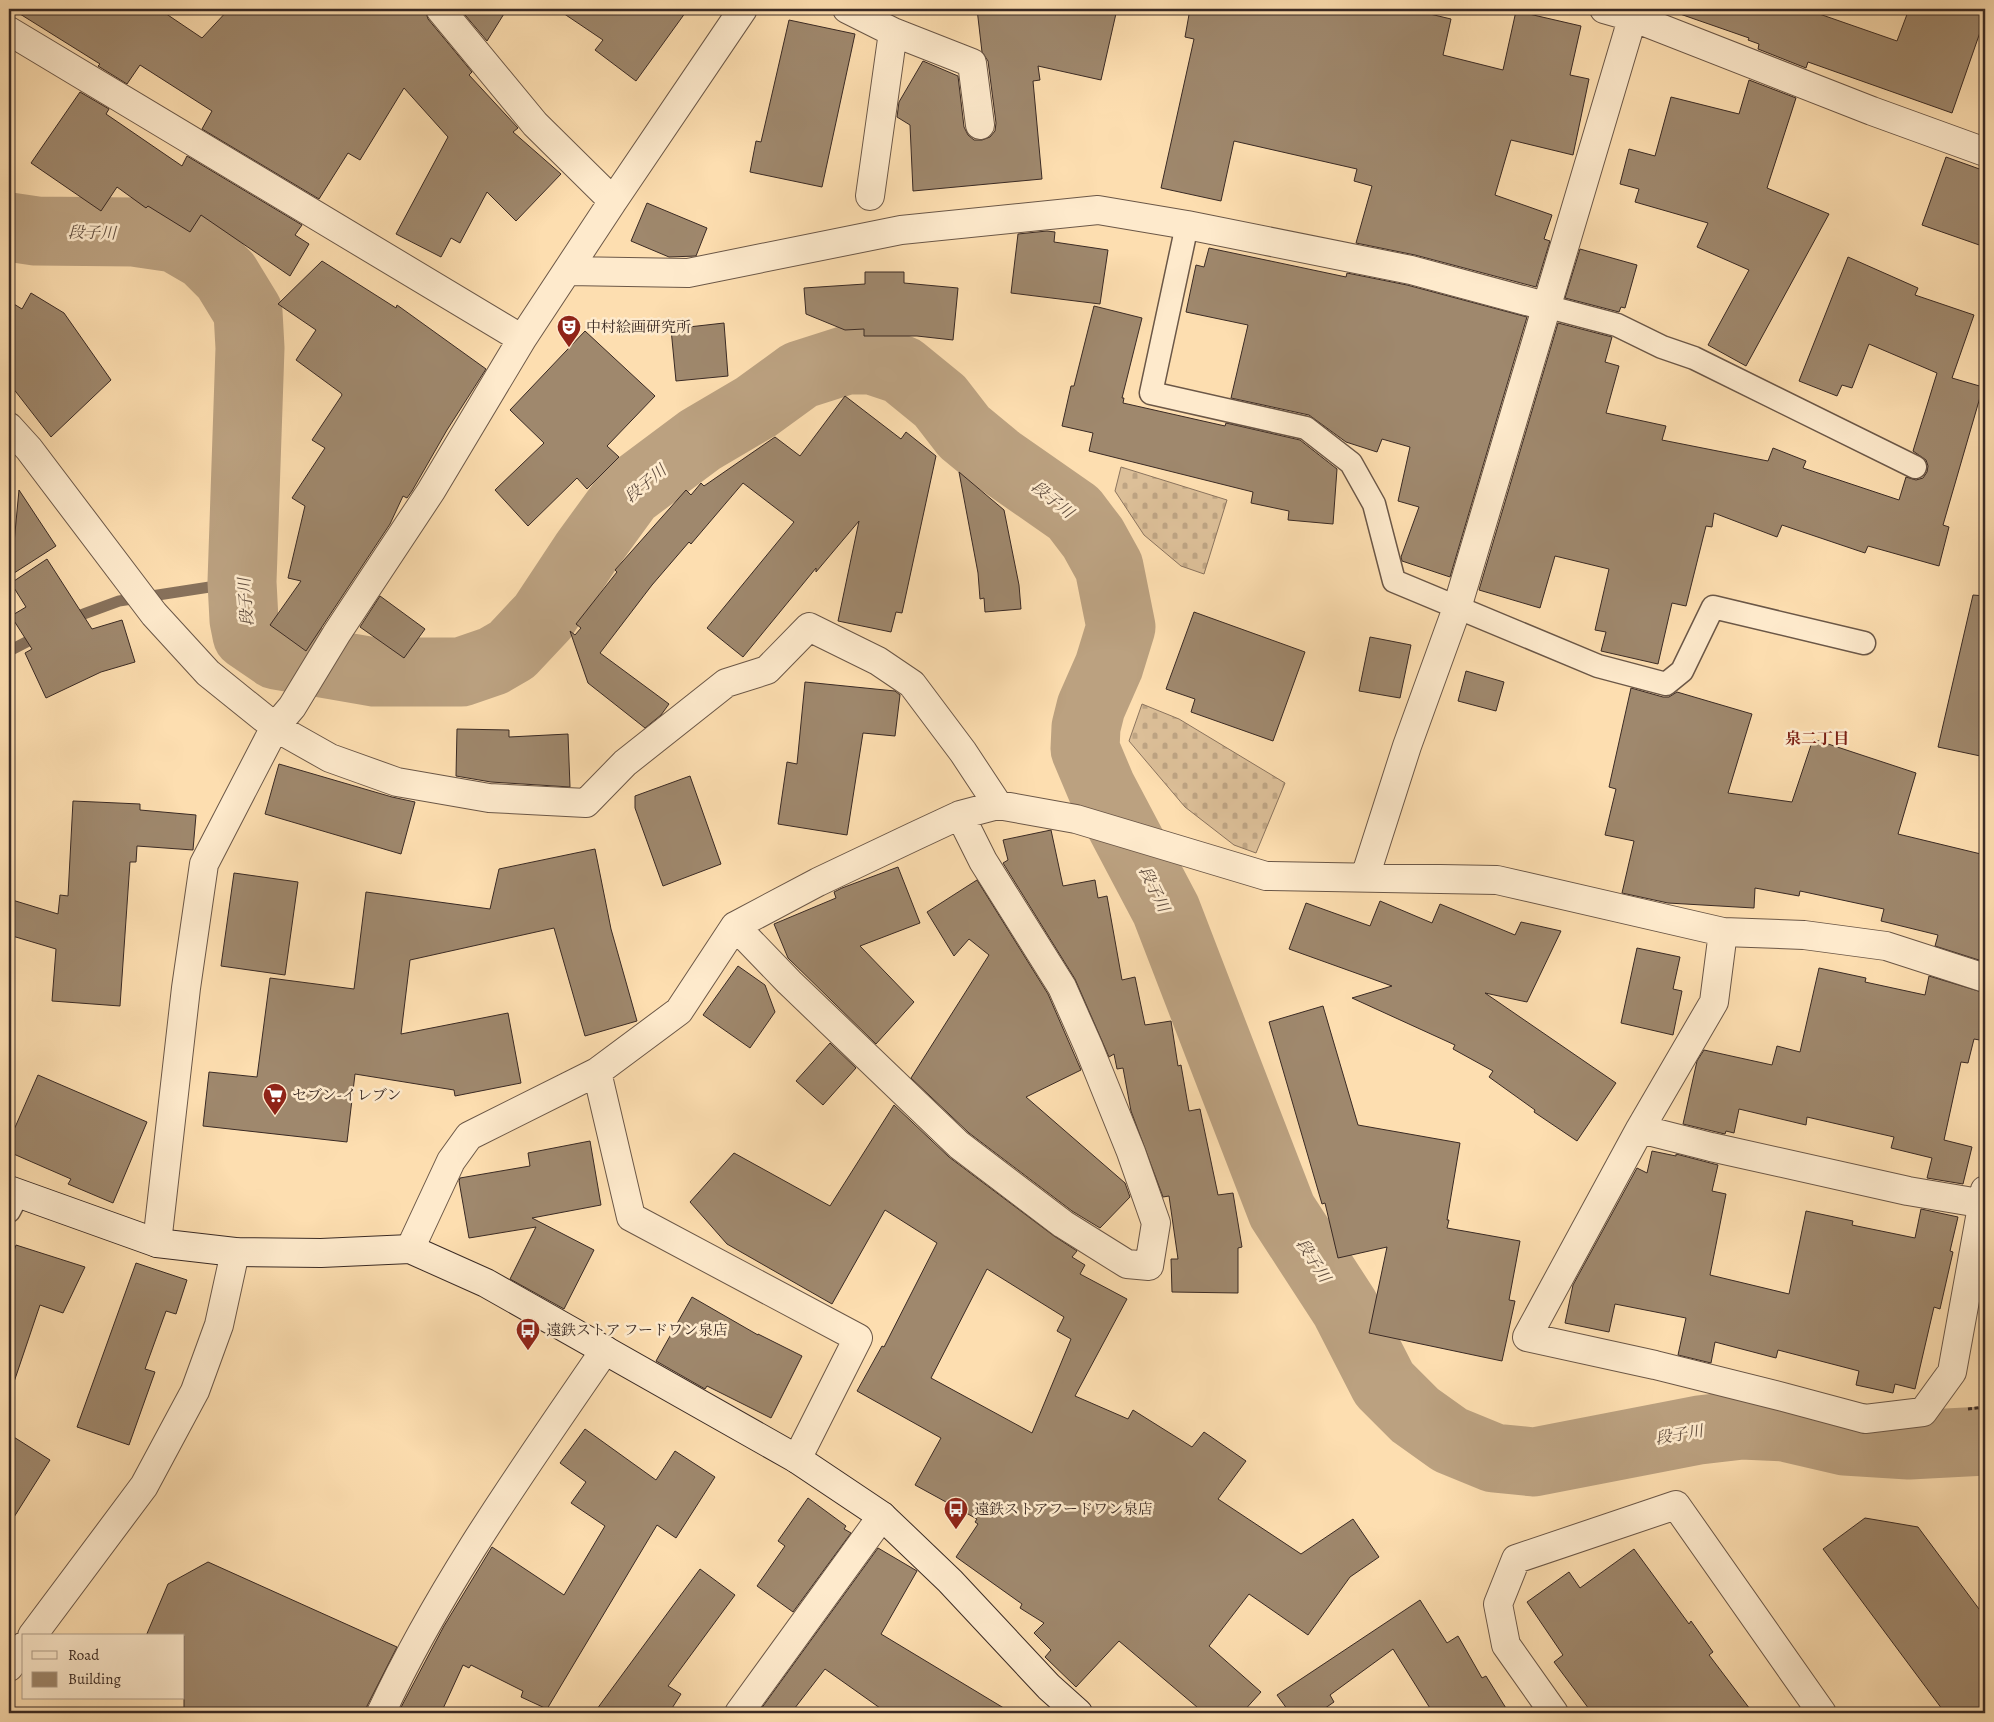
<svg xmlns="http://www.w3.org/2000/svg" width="1994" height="1722" font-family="Alegreya,'Noto Serif JP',serif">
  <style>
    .cemetery { fill: url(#cemetery-stones); stroke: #8b745e }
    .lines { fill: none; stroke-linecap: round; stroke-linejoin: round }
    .stream { stroke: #87715b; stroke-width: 11 }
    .river { stroke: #bba180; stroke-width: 69 }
    .building { fill: #9f886d; stroke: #3a2a24; fill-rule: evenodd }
    .lane-casing { stroke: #6b5747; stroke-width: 25 }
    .street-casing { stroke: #6b5747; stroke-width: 30 }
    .secondary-casing { stroke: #3a2a24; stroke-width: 30 }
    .path { stroke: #3a2a24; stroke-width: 3; stroke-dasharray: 4 2.5; stroke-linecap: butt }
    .lane { stroke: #feeacc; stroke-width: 22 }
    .street { stroke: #feeacc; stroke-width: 28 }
    .secondary { stroke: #feeacc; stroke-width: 28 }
    .labels { text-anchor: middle; stroke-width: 5; stroke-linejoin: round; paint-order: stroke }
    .poi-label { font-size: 15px; fill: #3a2a24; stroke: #feeacc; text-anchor: start }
    .water-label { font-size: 16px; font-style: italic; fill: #614e40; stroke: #feeacc }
    .neighbourhood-label { font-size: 16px; font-weight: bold; fill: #7a1f14; stroke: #feeacc }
  </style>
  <defs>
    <pattern id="cemetery-stones" width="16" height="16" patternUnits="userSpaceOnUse" patternTransform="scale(1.25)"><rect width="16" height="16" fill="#dcbf98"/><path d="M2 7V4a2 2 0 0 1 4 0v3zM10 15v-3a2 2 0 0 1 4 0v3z" fill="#bea483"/></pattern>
  </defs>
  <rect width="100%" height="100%" fill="#fddeb0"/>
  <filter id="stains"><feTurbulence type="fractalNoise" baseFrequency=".004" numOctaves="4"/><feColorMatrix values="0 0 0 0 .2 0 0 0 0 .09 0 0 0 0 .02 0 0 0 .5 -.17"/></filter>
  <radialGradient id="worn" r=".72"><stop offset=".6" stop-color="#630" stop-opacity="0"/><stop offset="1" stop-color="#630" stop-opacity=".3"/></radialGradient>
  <!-- cemetery -->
  <path class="cemetery" d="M1121,467L1227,500L1204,574L1181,566L1144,535L1115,491Z
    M1142,704L1179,719L1285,783L1256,853L1234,845L1185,807L1129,741Z"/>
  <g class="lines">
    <!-- stream -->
    <path class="stream" d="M70,619L119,601L242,582
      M9,651L40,635"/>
    <!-- river -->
    <path class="river" d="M9,227L36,231L134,232L175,238L206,256L226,276L248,312L250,348L242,582L244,620L247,635L276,655L374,672H461L493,661L512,650L543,617L586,552L629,493L700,440L756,407L800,375L847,360H872L902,370L940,401L964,432L998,460L1074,513L1093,538L1109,567L1121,627L1109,666L1091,707L1086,727L1085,749L1101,787L1166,910L1282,1211L1345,1308L1384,1384L1415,1415L1450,1440L1494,1458L1534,1462L1699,1430L1742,1425L1784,1427L1845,1441L1909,1445L1985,1441"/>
  </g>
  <!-- building -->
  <path class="building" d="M12,9H159L202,38L229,9H425L428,19L472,72L469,75L518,128L513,132L561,174L516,221L487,192L460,243L451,238L441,257L396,234L448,137L404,88L360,160L348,153L319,199L202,129L212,111L140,65L127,84L98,66L100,64Z
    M460,9H507L487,41Z
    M557,9H688L636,81L595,50L603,40Z
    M977,9H1117L1101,80L1038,66L1040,80L1033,81L1042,179L913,191L910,125L897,117L899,102L923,61L958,76L964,127L968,135L974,140H982L990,137L995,131L996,123L988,61L982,52Z
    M1190,9H1409L1451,19L1443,55L1503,70L1516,11L1581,26L1570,75L1589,79L1573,155L1511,140L1495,195L1552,215L1544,239L1550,241L1536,287L1415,255L1356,243L1372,186L1354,181L1357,169L1234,141L1221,201L1161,188L1194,39L1185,37Z
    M1681,9H1805L1897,41L1909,9H1985V18L1952,113L1808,62L1806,68L1758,49L1759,44L1748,40L1749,38L1680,14Z
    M789,20L855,34L822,187L750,172L756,141L761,142Z
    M1749,80L1796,98L1767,188L1829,214L1746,366L1708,345L1749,270L1697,247L1708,223L1635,202L1639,189L1620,184L1629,149L1655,156L1671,97L1739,114Z
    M80,92L109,109L106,114L182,166L187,156L302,225L295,235L309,244L290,276L201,215L190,232L148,206L146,208L117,187L101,211L31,163Z
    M1946,157L1985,171V247L1922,225Z
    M647,203L707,228L696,256L669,257L631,241Z
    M1047,231L1055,232L1054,242L1108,250L1100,304L1011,293L1018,234Z
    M1209,248L1346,277L1347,273L1407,285L1527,317L1450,577L1402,561L1401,557L1419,507L1398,501L1410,447L1382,439L1377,452L1346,442L1309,415L1231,398L1248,325L1186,312L1196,265L1204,267Z
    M1580,249L1637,265L1625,308L1621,307L1619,312L1565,298Z
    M1848,257L1918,288L1915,295L1974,315L1952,378L1983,387L1943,525L1949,527L1939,566L1868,546L1865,553L1782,525L1777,537L1714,513L1712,527L1706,526L1686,606L1672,603L1658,664L1601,651L1606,632L1595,630L1609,569L1555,556L1540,608L1479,590L1558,323L1612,337L1605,362L1619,366L1606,413L1666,426L1662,440L1768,461L1773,448L1806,461L1803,468L1899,500L1906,477L1916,480L1923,478L1927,472L1928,466L1926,460L1913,451L1937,373L1869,344L1852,388L1842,385L1837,396L1799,381Z
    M322,261L396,308L397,305L486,369L447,430L412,491L407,498L403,496L390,524L306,651L270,625L301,581L288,578L305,506L292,498L325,448L312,440L342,395L341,393L296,360L316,330L278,304Z
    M865,272H904V283L958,288L953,340L917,336H864V329L845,330L806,314L804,288L865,284Z
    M31,293L64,313L111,380L51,437L9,383V301L22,309Z
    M1094,306L1142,318L1122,398H1124L1123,403L1225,426L1226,423L1300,440L1337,469L1333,524L1288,520L1289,511L1251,503L1253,492L1089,451L1093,433L1062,426L1071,386H1074Z
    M724,323L728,376L676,381L671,329Z
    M585,331L655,396L607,446L619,457L587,489L577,478L528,526L495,490L544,443L510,410Z
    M845,396L901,439L906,432L936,456L902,613L896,612L891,632L838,621L859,521L816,572V568L743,657L707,628L794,522L743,483L691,544L689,542L652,585L600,653L669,704L661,715L645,728L588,683L570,631L575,635L581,628L576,624L617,572L615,570L686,490L691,495L701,483L704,486L775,437L800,456Z
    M959,472L1004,510L1019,585L1021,609L985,612L984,598L980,599L978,573Z
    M19,490L56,546L11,575Z
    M47,559L92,629L122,620L135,662L101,672L46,698L25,653L32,649L11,616L26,607L11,583Z
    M1973,595L1985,596V757L1938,747Z
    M380,596L425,629L404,658L360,627Z
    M1194,612L1305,652L1273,741L1191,712L1195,699L1166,689Z
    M1370,637L1411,645L1400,698L1359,691Z
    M1466,671L1504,682L1496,711L1458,701Z
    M805,682L895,691L900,695L895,736L863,733L847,835L778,824L787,762L797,764Z
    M1631,688L1663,697H1669L1677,692L1752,714L1728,793L1792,802L1813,739L1916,773L1898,834L1985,855V962L1935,946L1938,935L1881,921L1884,909L1800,891L1799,896L1755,888L1754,908L1668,903L1622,893L1634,841L1605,835L1616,789L1609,787Z
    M457,729L509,730V737L568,734L570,787L491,782L456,776Z
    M279,764L392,797L415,802L401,854L265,814Z
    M690,776L721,864L663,886L635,808V796Z
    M73,801L140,804V810L196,815L193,850L137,846L136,862H130L120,1006L52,1001L56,949L9,935V899L58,914L60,895L68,896Z
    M1051,830L1063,886L1095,880L1098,898L1107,896L1122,980L1135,977L1145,1025L1171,1021L1178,1066L1181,1065L1189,1111L1200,1109L1218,1195L1233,1193L1242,1247L1238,1248V1293L1172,1292L1171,1259H1178L1169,1196L1163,1197L1131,1111L1123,1068L1117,1069L1114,1054L1109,1057L1075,979L1003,863L1008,860L1003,840Z
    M595,849L611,929L637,1021L585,1036L554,928L410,960L401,1034L508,1013L521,1083L455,1096L454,1090L355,1074L347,1142L203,1126L209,1072L257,1077L270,978L354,989L366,892L490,909L499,869Z
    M898,867L920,923L860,946L914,1002L876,1044L788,958L774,924L836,898L834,892L842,888Z
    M234,873L298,882L285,975L221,966Z
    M977,880L1048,994L1081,1070L1026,1097L1125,1183L1130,1197L1100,1228L1072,1211L969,1133L911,1078L989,955L969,939L954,956L927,912Z
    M1380,901L1432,923L1440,904L1515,935L1521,922L1561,931L1527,1002L1485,993L1616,1083L1577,1141L1534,1112L1535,1110L1489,1077L1493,1071L1453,1049L1455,1045L1352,998L1392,986L1289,949L1306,903L1370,926Z
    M1637,948L1680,957L1673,989L1682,991L1673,1035L1621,1023Z
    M738,966L765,985L775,1012L750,1048L703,1015Z
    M1819,968L1866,978L1865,982L1925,995L1929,976L1985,993V1041L1974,1039L1968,1063L1961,1062L1944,1140L1972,1147L1963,1184L1927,1178L1932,1158L1891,1148L1894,1137L1807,1117L1806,1125L1739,1109L1734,1133L1726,1131L1725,1134L1683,1124L1697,1061L1704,1050L1772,1065L1777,1046L1800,1052Z
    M1323,1006L1358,1125L1460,1143L1447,1220H1449L1447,1228L1520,1241L1509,1300L1515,1301L1502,1361L1369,1333L1387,1247L1338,1258L1325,1203L1322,1204L1269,1022Z
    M830,1043L856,1068L823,1105L796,1081Z
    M38,1075L147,1122L113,1203L68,1184L71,1179L9,1152V1141Z
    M894,1105L949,1157L1054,1236L1077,1251L1072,1257L1085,1265L1080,1274L1127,1299L1075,1396L1128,1419L1133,1410L1192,1447L1204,1432L1246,1461L1218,1499L1301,1554L1353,1519L1379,1557L1350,1577L1308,1635L1249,1594L1209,1646L1261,1692L1242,1713H1204L1119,1641L1076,1687L1045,1657L1051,1650L1034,1633L1044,1623L1020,1608L1022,1604L956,1557L978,1524L975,1522L977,1519L915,1485L941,1438L857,1391L882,1346L884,1347L937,1243L885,1210L832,1304L727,1244L690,1202L734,1153L830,1206ZM987,1269L1064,1317L1057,1331L1071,1339L1032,1433L931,1378Z
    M590,1141L601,1205L532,1218L594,1250L564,1309L510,1279L536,1227L469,1238L459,1181L460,1178L530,1166L528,1153Z
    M1652,1151L1676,1156V1154L1718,1165L1712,1191L1726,1194L1710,1275L1789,1294L1806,1211L1853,1221L1852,1225L1915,1238L1921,1209L1958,1217L1950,1251L1953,1252L1940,1309L1934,1307L1915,1389L1895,1384L1893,1393L1856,1385L1859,1371L1778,1350L1776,1358L1715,1342L1711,1363L1678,1355L1686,1318L1615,1304L1609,1332L1565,1323L1573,1285L1637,1168L1647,1173Z
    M16,1245L85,1267L63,1313L40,1305L14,1382L9,1381V1267Z
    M136,1263L187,1280L176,1314L166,1311L145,1369L155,1372L129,1445L77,1427Z
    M692,1297L758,1335V1334L802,1356L771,1418L707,1386L705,1389L656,1361Z
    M585,1429L656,1480L675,1451L715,1477L676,1538L657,1525L547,1709L521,1697L523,1691L471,1665L469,1668L463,1665L441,1713H398L444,1626L492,1547L564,1595L605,1526L571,1503L586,1482L560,1463Z
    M9,1434L50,1460L9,1525Z
    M808,1498L846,1526L844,1529L851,1533L793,1612L757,1586L785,1546L778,1541Z
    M1865,1518L1918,1527L1985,1617V1713H1945L1823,1549Z
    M878,1548L917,1571L881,1634L1012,1713H887L825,1669L791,1713H758Z
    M1634,1549L1689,1624L1691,1621L1713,1652L1709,1655L1753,1713H1592L1554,1662L1563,1655L1527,1602L1569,1572L1580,1588Z
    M208,1562L397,1647L367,1706L366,1713H184V1636H146L168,1584Z
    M700,1569L735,1595L668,1686L681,1694L669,1713H594Z
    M1420,1600L1447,1643L1458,1636L1482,1678L1486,1676L1509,1713H1433L1393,1649L1330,1695L1334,1702L1318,1713H1290L1277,1695Z"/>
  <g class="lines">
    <defs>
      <path id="lane" d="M1187,225L1151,393L1306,428L1351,463L1374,504L1394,581L1598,666L1666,684L1682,671L1713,607L1864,643
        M1545,306L1617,325L1662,347L1694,358L1915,467
        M9,1211L18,1194"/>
      <path id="street" d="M440,9L535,124L613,201
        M847,9L893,32L870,196
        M1604,9L1632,17L1872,111L1985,152
        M9,31L522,339
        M893,32L972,63L980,125
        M568,271L688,273L901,230L1098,210L1187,225L1411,270L1545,306
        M9,427L29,449L154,614L208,673L275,727L330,758L397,782L489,798L586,803L625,763L726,683L767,670L809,627L878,661L912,684L963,752L998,805
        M1365,877L1407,746L1457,608L1635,9
        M735,926L789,982L959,1145L1063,1224L1127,1264L1149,1266L1156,1223L1131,1152L1089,1048L1062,987L983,861L960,815
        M1723,932L1714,1002L1640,1129L1711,1147L1908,1191L1985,1204
        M597,1072L631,1217L858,1338L797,1459
        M1640,1129L1527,1337L1655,1365L1783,1397L1865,1419L1923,1412L1952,1372L1985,1190
        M157,1243L186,988L204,864L275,727L292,707L337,633L431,491L522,339L613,201L743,9
        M410,1249L451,1161L469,1136L597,1072L679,1011L735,926L818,882L915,836L960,815L998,805L1076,819L1266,876L1497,880L1723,932L1804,935L1886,946L1985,978
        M32,1636L144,1486L195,1391L219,1325L235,1252
        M9,1667L24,1646
        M381,1713C441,1584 525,1467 605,1350
        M739,1713L882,1516
        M1554,1713L1506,1645L1498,1604L1516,1559L1676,1505L1822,1713"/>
      <path id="secondary" d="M9,1190L157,1243L235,1252L321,1253L410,1249L486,1283L797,1459L882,1516L950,1581L1049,1687L1078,1713"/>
    </defs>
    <!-- lane casing -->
    <use href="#lane" class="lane-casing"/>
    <!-- street casing -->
    <use href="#street" class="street-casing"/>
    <!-- secondary casing -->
    <use href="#secondary" class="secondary-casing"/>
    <!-- path -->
    <path class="path" d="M1968,1409L1985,1407"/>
    <!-- lane -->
    <use href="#lane" class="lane"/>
    <!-- street -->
    <use href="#street" class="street"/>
    <!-- secondary -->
    <use href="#secondary" class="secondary"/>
  </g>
  <!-- icons -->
  <defs>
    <symbol id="theatre-pin" viewBox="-11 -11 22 30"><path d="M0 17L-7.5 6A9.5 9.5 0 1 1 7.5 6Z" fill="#8f2418" stroke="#feeacc"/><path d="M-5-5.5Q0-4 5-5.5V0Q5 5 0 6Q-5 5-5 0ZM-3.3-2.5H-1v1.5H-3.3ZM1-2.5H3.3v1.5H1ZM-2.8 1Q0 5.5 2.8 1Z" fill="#fff"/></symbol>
    <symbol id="supermarket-pin" viewBox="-11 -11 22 30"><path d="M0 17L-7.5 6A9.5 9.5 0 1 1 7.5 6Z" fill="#8f2418" stroke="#feeacc"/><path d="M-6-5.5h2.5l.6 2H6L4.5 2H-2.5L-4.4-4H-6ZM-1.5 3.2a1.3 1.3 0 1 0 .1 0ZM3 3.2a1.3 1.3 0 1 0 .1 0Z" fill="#fff"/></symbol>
    <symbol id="bus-pin" viewBox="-11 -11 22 30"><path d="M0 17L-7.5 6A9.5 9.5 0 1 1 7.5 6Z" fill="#8f2418" stroke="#feeacc"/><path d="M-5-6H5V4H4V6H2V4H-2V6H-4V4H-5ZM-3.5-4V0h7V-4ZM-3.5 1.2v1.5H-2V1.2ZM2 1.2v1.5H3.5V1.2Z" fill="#fff"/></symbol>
  </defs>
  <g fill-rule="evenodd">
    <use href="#theatre-pin" x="555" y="313" width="28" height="38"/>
    <use href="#supermarket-pin" x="261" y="1081" width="28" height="38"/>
    <use href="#bus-pin" x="514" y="1316" width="28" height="38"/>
    <use href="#bus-pin" x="942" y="1495" width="28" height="38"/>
  </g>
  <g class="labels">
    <!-- poi labels -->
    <g class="poi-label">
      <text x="586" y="332">中村絵画研究所</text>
      <text x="292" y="1100">セブン-イレブン</text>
      <text x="546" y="1335">遠鉄ストア フードワン泉店</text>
      <text x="974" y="1514">遠鉄ストアフードワン泉店</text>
    </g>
    <!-- water labels -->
    <g class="water-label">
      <text transform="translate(92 232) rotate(1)" y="6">段子川</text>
      <text transform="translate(645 483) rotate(-40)" y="6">段子川</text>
      <text transform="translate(1053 499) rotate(39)" y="6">段子川</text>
      <text transform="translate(245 602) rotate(-94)" y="6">段子川</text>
      <text transform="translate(1155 889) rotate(64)" y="6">段子川</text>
      <text transform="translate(1314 1260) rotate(57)" y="6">段子川</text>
      <text transform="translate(1679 1434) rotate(-10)" y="6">段子川</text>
    </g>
    <!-- neighbourhood labels -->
    <g class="neighbourhood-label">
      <text x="1817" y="744">泉二丁目</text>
    </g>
  </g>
  <!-- margin -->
  <rect width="1994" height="1722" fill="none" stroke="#fddeb0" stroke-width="30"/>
  <rect x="10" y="10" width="1974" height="1702" fill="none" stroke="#3a2a24" stroke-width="2.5"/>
  <rect x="15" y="15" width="1964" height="1692" fill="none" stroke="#3a2a24"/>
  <!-- legend -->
  <rect x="22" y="1634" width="162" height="65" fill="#feeacc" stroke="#b09d89"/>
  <rect x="32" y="1651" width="25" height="8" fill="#feeacc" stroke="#b09d89"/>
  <text x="68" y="1660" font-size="15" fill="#3a2a24">Road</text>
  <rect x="32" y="1672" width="25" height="15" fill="#9f886d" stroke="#b09d89"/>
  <text x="68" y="1684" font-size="15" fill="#3a2a24">Building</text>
  <rect width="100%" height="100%" filter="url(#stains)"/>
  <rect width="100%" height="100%" fill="url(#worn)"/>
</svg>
